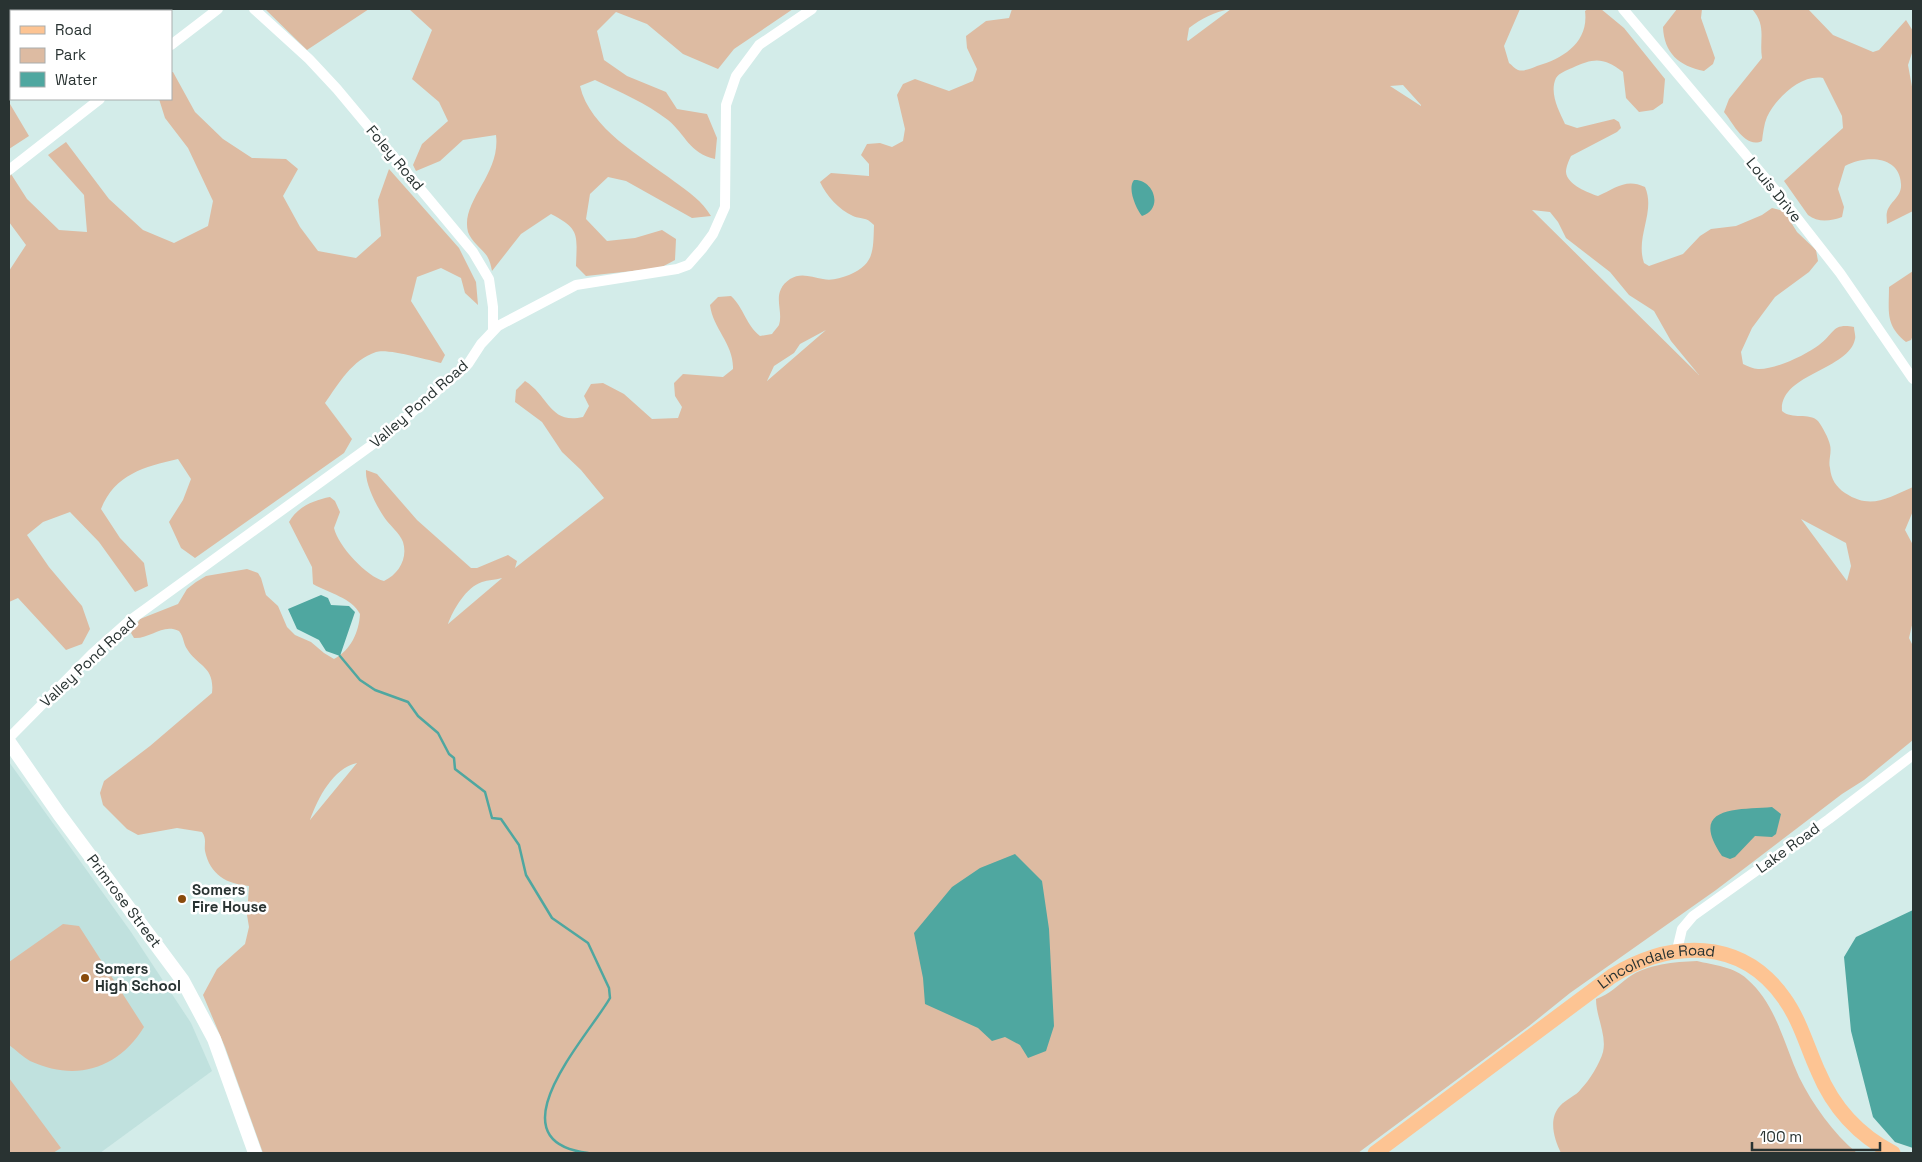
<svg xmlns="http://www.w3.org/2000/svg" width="1922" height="1162" font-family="'Space Grotesk',sans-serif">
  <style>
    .built { fill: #c0e1de }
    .green { fill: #ddbba2; fill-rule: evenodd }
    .water { fill: #4fa7a0 }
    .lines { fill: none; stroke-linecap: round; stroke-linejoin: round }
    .stream { stroke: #4fa7a0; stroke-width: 2.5 }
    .street { stroke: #fff; stroke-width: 10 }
    .secondary { stroke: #fff; stroke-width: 14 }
    .primary { stroke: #fdc493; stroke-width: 15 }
    .poi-dot { fill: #894b0c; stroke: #fff; stroke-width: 2 }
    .labels { text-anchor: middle; stroke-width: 5; stroke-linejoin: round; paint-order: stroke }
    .street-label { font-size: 15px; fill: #293332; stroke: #fff }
    .poi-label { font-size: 15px; font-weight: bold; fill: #293332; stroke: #fff; text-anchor: start }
  </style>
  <rect width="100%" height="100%" fill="#d3ece9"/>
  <!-- built -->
  <path class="built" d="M9,762L131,932L191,1023L212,1071L100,1153H9Z"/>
  <!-- green -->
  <path class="green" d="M9,9H99L101,11H11V65L9,66Z
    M265,9H369L307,50Z
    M409,9H793L734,49L718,69L683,54L647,24L616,12L597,31L604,60L627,76L666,92L677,109L707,114L717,138L715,159C689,153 686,135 668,120C646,103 620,92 595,80L580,86C590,129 641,156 675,182C689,192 702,201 711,216L692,218L626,181L608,177L590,194L586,219L607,241L635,238L662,230L676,239L675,260L660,268L586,276L576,266C577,234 580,229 551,214L521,234L492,271C491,266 490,261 487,256C482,249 471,241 468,232C460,201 501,175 496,135L463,140L440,161L416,171L413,165L422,144L448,121L439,102L412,79L432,30Z
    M1012,9H1520L1504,46L1509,63C1512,65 1515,69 1518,70C1524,72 1532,68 1537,66C1564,58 1589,42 1585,11L1588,9H1601L1624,28L1665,79L1663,103L1653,110L1639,112L1626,98L1623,72C1603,57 1594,58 1572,68C1567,70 1559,73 1556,78C1549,93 1559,111 1565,124L1577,128L1614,119L1619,122L1621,128L1617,132L1571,156C1569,160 1566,167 1566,172C1567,185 1589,193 1598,196C1616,188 1626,178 1645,187C1656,212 1635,237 1644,263L1649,266L1683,254L1700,236L1711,229L1736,226L1762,215L1772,208L1784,211L1797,232L1816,250L1818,261L1809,272L1775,297L1752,328L1741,352L1743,364C1748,366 1753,369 1758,369C1774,370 1806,355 1819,345C1835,333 1832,323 1854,327C1854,331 1856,336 1855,339C1849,370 1779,374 1782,411C1792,420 1809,412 1818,421C1822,426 1829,439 1830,445C1832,452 1828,461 1830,468C1831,479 1836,487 1845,493C1871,510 1887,498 1913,487V511L1905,530L1913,545V621L1909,638L1913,646V740L1864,780L1842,794L1716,890L1570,993L1529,1026L1358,1153H263L225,1047L203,995L217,969L245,944L249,927L247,915L249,886C227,884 210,875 205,851C204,844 207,839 202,832L177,828L138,835L127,829L103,805L100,793L104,781L150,746L212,693C215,666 197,666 187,649C183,643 184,637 179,631C162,623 151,639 134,638L131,633L140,619L178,604L187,589L196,582L206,576L247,569L258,573L261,578L266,595L278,606L287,627L295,635L311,642L324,653L334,659C351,650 359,632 360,614C352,598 329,593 313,584L312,567L289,522C297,507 314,500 330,497L335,501L340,512L334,528C338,546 367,577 384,581C399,574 408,558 403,542C400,533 389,525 384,517C376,505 365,484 366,470L377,474L417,520L471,568H477L508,555L517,561L515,568L604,498L581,470L562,452L542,422L515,402L516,390L525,381C549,396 550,425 583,417L589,406L584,396L591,384L603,383L624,394L652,419L678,418L682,407L675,396L674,383L683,374L723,377L733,369C734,344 713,329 710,305L718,297L731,296C744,308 746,325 760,336L772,334C774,331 777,328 779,325C784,309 770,293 790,279C801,272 811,277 823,279C832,281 840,278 849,275C875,264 873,250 874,225C865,216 863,220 853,216C839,210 826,195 820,182L831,173L869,176V164L861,155L867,144L880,143L892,147L903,141L905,129L897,95L903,84L915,79L949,91L973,81L977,69L967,48L966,36L986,21L1009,18ZM1231,9L1188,41L1187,40L1189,28C1202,18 1214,12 1231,9ZM1403,85L1421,105V106L1390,86ZM1532,210L1550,212L1558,222L1566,238L1610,272L1629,295L1654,311L1671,341L1699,375ZM826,330L767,381L774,366L794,353L800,344ZM1801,519L1846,543L1851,566L1847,581ZM502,578L501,579L448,624C453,610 466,587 482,582C488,580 495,580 502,578ZM357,763L310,820C318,798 333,768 357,763Z
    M1677,9H1702L1701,18L1715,58L1713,64L1704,71C1679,66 1664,53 1663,27Z
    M1752,9H1808L1833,35L1873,52L1879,50L1906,20L1913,31V50L1908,65L1913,92V211L1887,224C1887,220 1886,215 1887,212C1890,201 1902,197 1901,184C1899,154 1864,156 1845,166L1838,189L1844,207L1842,217C1831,221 1818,223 1808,215L1784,181L1843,128L1842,116L1823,78C1801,74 1776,98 1767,117C1764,124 1763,133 1762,141C1745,149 1733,123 1724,112L1729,99L1762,58C1759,39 1767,26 1752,9Z
    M171,72H173L195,112L223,139L252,158L286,159L298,169L283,196L300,227L318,251L356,258L381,236L378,200L389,169L459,248L476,282L478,305L465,293L461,278L441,268L417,277L411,301L445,355L441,363C428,360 387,348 376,352C352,360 339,383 325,403L352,439L344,453L195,558L181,548L169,522L183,500L191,479L178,459C144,467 115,474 101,509L120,538L144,563L148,586L135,592L99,542L70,512L43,522L27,535L49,567L82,606L90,629L82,644L66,650L18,598L9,602V271L26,245L9,222V179L11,174L27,199L59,230L87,232L84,195L48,155L66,142L109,199L143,230L174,243L208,226L213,201L188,148L165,118L159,99H171Z
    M9,97L10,104L29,136L9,149Z
    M1913,271V335L1911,340L1906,342C1885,325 1889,312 1889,287Z
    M63,924L79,926L144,1027C118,1069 76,1082 30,1061C23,1057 16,1050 9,1045V962Z
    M1697,961C1713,965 1735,967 1747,979C1776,1004 1784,1044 1799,1077C1813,1105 1833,1133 1857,1153H1561C1554,1139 1548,1119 1560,1106C1566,1099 1576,1096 1581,1089C1589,1081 1600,1063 1603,1052C1607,1035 1596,1017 1596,999C1610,994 1617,986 1629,977C1648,964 1674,962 1697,961Z
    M9,1078L61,1148L53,1153H9Z"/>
  <!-- water -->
  <path class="water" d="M1134,180C1154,179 1164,209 1142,216C1136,209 1127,188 1134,180Z
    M321,595L328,598L331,605L349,606L355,612L340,656L326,651L319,640L297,629L288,609Z
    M1772,807L1781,814L1776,834L1772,837L1755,836L1735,857L1730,859L1722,856C1687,805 1739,810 1772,807Z
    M1015,854L1042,881L1049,929L1054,1026L1046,1051L1028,1058L1020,1045L1005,1037L992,1041L978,1028L925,1004L923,978L914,933L952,887L980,868Z
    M1913,910V1148L1895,1142L1873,1117L1851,1031L1844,957L1856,937Z"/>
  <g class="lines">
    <!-- stream -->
    <path class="stream" d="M340,656L360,680L375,690L408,702L418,716L438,733L449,754L454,758L455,769L485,792L492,818L501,819L519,845L526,875L552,918L588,943L609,988L610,998C589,1035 489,1141 588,1153"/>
    <!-- street -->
    <path class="street" d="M254,9L309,59L337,89L473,252L489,279L493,307V331
      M1623,9L1772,186L1840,273L1913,379
      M171,45L218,9
      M9,170L100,99
      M9,738L92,654L129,621L387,434L468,364L481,344L498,326L576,285L677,269L688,265L702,249L713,234L725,207L726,105L736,76L759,45L812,9
      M1677,950L1682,929L1693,916L1829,819L1913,755"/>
    <!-- secondary -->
    <path class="secondary" d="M9,742L59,814L183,981L214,1039L255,1153"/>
    <!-- primary -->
    <path class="primary" id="s1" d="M1375,1153L1612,976C1671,940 1741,937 1784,998C1800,1020 1807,1047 1818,1071C1833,1107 1858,1135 1893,1153"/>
  </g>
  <!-- markers -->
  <g class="poi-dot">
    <circle cx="182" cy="899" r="5"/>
    <circle cx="85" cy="978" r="5"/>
  </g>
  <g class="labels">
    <!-- street labels -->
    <g class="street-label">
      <text transform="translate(395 158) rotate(50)" y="5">Foley Road</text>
      <text transform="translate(1774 190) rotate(51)" y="5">Louis Drive</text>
      <text transform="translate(419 404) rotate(-41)" y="5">Valley Pond Road</text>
      <text transform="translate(88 662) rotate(-43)" y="5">Valley Pond Road</text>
      <text transform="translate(1788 848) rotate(-36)" y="5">Lake Road</text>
      <text transform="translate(124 901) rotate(53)" y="5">Primrose Street</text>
      <text dy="5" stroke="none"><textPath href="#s1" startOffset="342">Lincolndale Road</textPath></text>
    </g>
    <!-- poi labels -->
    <g class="poi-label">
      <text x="192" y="895">Somers<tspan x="192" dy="17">Fire House</tspan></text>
      <text x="95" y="974">Somers<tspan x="95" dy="17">High School</tspan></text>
    </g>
  </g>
  <!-- border -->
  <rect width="1922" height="1162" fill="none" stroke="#293332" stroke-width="20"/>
  <!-- legend -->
  <rect x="10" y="10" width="162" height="90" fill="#ffffff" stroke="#a9adad"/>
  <rect x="20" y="26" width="25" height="8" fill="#fdc493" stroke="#a9adad"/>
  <text x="55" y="35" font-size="15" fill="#293332">Road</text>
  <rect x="20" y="48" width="25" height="15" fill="#ddbba2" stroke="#a9adad"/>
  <text x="55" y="60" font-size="15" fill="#293332">Park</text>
  <rect x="20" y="72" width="25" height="15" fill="#4fa7a0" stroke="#a9adad"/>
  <text x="55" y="85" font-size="15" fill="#293332">Water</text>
  <!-- scale -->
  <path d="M1752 1142v8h128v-8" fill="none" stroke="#293332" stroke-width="2.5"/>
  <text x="1760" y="1142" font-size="15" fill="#293332" stroke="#ffffff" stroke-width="4" paint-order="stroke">100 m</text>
</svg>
